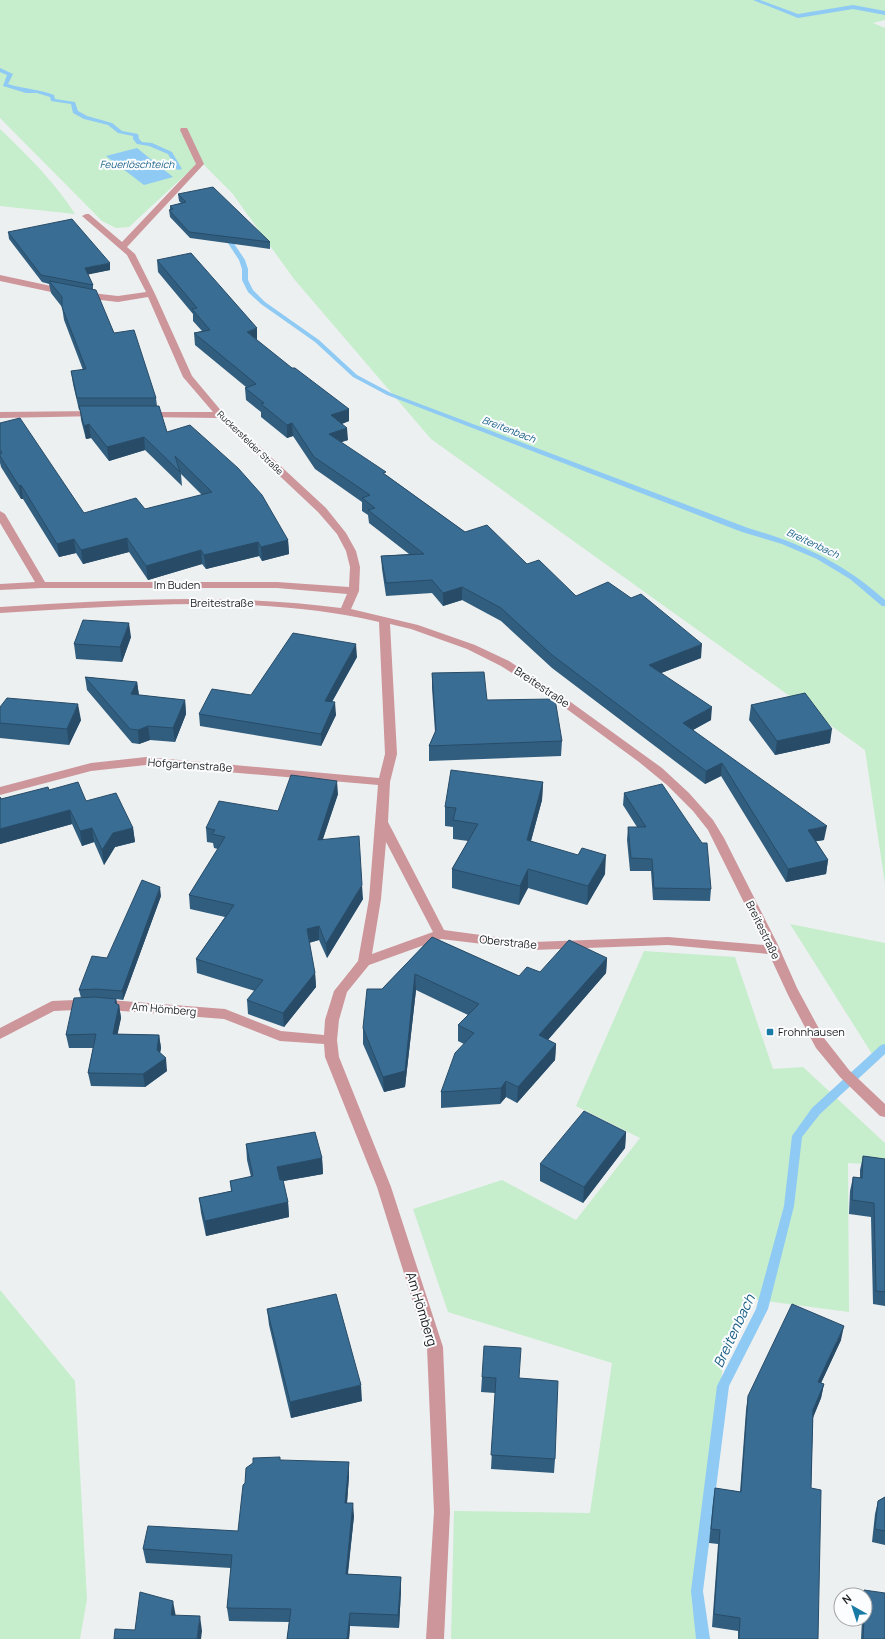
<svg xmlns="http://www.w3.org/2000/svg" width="885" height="1639" font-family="Manrope,sans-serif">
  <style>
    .green { fill: #c6edcc }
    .water { fill: #8ecaf3 }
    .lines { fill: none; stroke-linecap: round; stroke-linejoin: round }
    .stream { fill: #8ecaf3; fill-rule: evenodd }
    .minor { fill: #cc969b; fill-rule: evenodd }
    .wall { fill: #315e7f }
    .shaded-wall { fill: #284c68 }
    .building { fill: #396d94; stroke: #284c68 }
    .poi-dot { fill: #197aa6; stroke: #fbfdff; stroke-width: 1.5 }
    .labels { text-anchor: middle; stroke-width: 4; stroke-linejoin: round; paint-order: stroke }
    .far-street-label { font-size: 9px; fill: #1e1f20; stroke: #fbfdff }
    .far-water-label { font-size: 10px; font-style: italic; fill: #195e85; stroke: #fbfdff }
    .street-label { font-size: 11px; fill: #1e1f20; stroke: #fbfdff }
    .poi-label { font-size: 11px; fill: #1e1f20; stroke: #fbfdff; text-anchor: start }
    .near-street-label { font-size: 13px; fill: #1e1f20; stroke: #fbfdff }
    .near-water-label { font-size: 14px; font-style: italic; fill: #195e85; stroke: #fbfdff }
  </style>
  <rect width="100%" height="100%" fill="#edf0f1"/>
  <!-- green -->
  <path class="green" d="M0,0H885V20L873,23L885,28V884L865,750L431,439L294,279L232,193L204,165L186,130L196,165L129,227L116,228L102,221L0,118Z
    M0,129C27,155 55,182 75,214L0,206Z
    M790,924L885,943V1048L874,1057Z
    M644,951L735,957L773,1069L803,1067L885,1143V1165L848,1163L849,1312L750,1299L725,1351L693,1583L696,1639H451L454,1511L590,1513L612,1363L448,1312L413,1209L502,1180L576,1220L640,1138L576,1106Z
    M0,1290L75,1381L87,1599L80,1639H0Z"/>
  <!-- water -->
  <path class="water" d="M137,148L173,177L144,185L106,156Z"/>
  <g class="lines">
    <!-- stream -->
    <path class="stream" d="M753,0H760L798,14L853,5L885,11V15L853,9L798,18Z
      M0,68L13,74L8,84C24,89 39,89 54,95L55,99L75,102L78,111L87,116L112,123L122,131L138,134L139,139L142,142L152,143L172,152L182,169L177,170L168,154L149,146L137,144L133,139V136L118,133L108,125L84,119L73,113L71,104L51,101L50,97L37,93H26L3,86L7,75L0,72Z
      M223,233H227L245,260L248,269V280L253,290L265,302L319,340L357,375L391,393L748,528C802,544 842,562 885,600V606H882L850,579L817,559L782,544L742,532L387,395L353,377L315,342L261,304L248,292L242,280V269L239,260L222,234Z
      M885,1044V1054L820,1114L802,1137L794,1206L768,1309L729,1386L703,1591L710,1639H696L691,1591L717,1386L756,1309L784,1206L792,1136L812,1108L881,1045Z"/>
    <!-- minor -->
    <path class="minor" d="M181,128H187L188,130L204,164L127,247L135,254L155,294L192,376L223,413L326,508L346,533L356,551L360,567L359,591L351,609L418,625L475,645L509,661L572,703L662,768L689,793L713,820L724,838L778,945L797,988L824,1038L849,1070L885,1104V1117L880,1116L840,1077L816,1048L789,997L769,954L668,945L533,950L441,939L369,965L347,992L339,1020L337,1040L339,1057L391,1187L443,1347L450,1512L444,1639H426L434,1512L427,1347L377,1187L325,1057L324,1044L280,1041L224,1019L97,1009L54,1011L0,1039V1028L52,1001L97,999L225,1009L281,1031L324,1035L325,1020L334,991L358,961L369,899L378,785L146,765L91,771L0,795V787L91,763L146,757L379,778L385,754L379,622C255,593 125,606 0,613V607C114,600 227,593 341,608L347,594L277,588H42L0,590V584L35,582L0,523V511L5,514L45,582H277L349,587L350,567L346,551L337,534L318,512L218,418L142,417L140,415L145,412H213L183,377L148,297L118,302L83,298L79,295L83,292L118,296L146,292L127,255L82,216L86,214H89L122,242L196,164L180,130ZM390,624L411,629L467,649L501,666L549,696L639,762L667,785L693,811L708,830L765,945L668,937L533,942L444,930L388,822L390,782L397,754ZM386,842L433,932L372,954L381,899Z
      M0,275L65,289L69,292L65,295L0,281Z
      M97,411L102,414L100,416L0,418V412Z"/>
  </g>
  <!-- wall -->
  <path class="wall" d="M178,194L270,242V249L190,238L170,217L169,210H170V206L181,203L179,201Z
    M8,232L110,270L88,274L93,285V289L114,333L156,398L157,406L167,432L288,540L289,554L262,561L259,556L206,569L202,564L148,580L129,552L83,564L76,553L59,557L23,499H21L1,467L0,463V423L84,513L145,509L202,495L181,474L182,486L145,450L109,461L91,438L86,439L81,420L80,410H79L73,384L71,371L83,370L64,320L62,307L51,293L49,284L42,282L9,239Z
    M157,260L257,340L349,421L342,424L348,440L341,442L386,475L465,532L527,564L576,596L701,658L661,673L711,720L693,730L824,840L816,841L828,860L826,874L786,882L721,776L705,784L552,668L501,621L462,600L443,606L432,593L386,596L382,569L381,556L409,554L369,523L368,515L362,511V502L315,469L293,436L287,438L261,417V412L246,400L245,388L246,387L195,345L194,333L202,331L193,321V314L158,272Z
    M131,637L122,662L76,659L74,644Z
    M357,657L332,702L336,715L321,746L200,726L199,714Z
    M432,673L487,700L562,741L561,756L429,761V746L435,732L432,688Z
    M85,677L137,682L139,695L185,700L186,714L175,742L150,740L139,744L132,743L87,690Z
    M751,705L830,743L775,755L749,720Z
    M0,707L81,720L69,745L0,738Z
    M543,782L542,800L531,841L605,874L587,905L528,888L519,905L452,888V869L468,841L453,839V827L445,826V807Z
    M49,790L86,801L133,828L135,842L115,847L104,865L94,842L82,846L72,824L0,844V797L1,799Z
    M624,793L711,889L710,901L653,900L651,871H630L627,840L628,827H637L623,805Z
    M338,794L323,839L363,899L327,958L319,940L309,943L315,973L316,987L284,1027L248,1014L247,1000L255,991L197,973L196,959L225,917L190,909L189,895L218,849L214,848L213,843L207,842L206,828L278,811Z
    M161,896L123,1000L116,999L117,1004L119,1005L121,1018L117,1034L159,1035L161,1048L160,1053L167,1071L145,1087L91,1086L88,1073L93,1048H69L66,1035L81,998L79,990Z
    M432,937L519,976L540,972L607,958L606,973L548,1040L556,1044L555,1060L517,1103L506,1097L500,1104L441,1108V1092L464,1044L458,1041V1025L468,1015L416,990L405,1087L384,1092L363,1044V1028L382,989Z
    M626,1132L625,1148L583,1203L540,1181V1164Z
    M246,1144L322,1158L323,1174L283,1181L288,1202L289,1217L206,1236L201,1213L199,1198L231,1191L230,1181L251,1177L247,1160Z
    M863,1156L885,1159V1306L873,1304L871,1217L849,1214L850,1191L853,1177L860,1178V1170Z
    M267,1309L362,1401L291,1418L269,1325Z
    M841,1340L821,1383L824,1384L821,1398L813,1418L811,1488L818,1639H738V1631L712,1627L718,1544L709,1543L713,1502L715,1488L740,1492L746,1410L748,1396Z
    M482,1377L519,1378L555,1459L554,1473L491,1469L495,1393L481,1392Z
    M280,1460L349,1476L347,1503L354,1516L348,1574L401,1577V1590L399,1628L350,1626L349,1639H287L289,1622L229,1621L227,1608L231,1568L146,1563L143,1549L238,1531Z
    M885,1497V1545L872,1542L875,1514L878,1501Z
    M864,1590L885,1639H861L862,1619H865V1595H863Z"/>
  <!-- shaded-wall -->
  <path class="shaded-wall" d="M110,263V270L86,275L85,268Z
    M257,328V340L247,332Z
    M349,409V421L332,427L331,415Z
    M292,423L293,436L287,438V425Z
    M89,424L91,438L86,439L84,426Z
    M347,428L348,440L330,446L329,434Z
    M144,437L145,450L109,461L107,447Z
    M21,485L23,499H21L19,486Z
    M127,538L129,552L83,564L81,550Z
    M74,539L76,553L59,557L57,544Z
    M288,540L289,554L262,561L261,547Z
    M258,542L259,556L206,569L204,555Z
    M201,550L202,564L148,580L146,566Z
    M462,587V600L443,606V593Z
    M129,623L131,637L122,662L120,647Z
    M356,644L357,657L325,714V701Z
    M702,644L701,658L648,678L649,665Z
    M137,682L139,696L131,694Z
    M185,700L186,714L175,742L173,728Z
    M335,702L336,715L321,746V734Z
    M78,704L81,720L69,745L67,729Z
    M712,707L711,720L682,736L683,723Z
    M148,726L150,740L139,744L138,730Z
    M832,729L830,743L775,755L777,741Z
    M722,763L721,776L705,784L706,771Z
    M337,781L338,794L318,853V840Z
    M543,782L542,800L526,859L527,840Z
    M70,810L72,824L0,844V829Z
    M827,826L824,840L806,843L808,830Z
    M92,828L94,842L82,846L80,831Z
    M133,828L135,842L115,847L104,865L102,850L113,833Z
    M606,855L605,874L587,905L588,886Z
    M828,860L826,874L786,882L788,869Z
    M528,869V888L519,905L520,886Z
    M362,885L363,899L327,958L326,944Z
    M160,887L161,896L123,1000L122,991Z
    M319,926V940L308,943L307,929Z
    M607,958L606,973L538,1051L539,1035Z
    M315,973L316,987L284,1027L283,1013Z
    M415,974L416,990L405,1087L384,1092L383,1077Z
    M116,999L118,1009L119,1005L121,1018L115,1047L113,1034L115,1003Z
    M159,1035L161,1048L158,1063L166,1058L167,1071L145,1087L143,1074L157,1050Z
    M556,1044L555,1060L517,1103L518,1087Z
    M506,1081V1097L500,1104L501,1088Z
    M626,1132L625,1148L583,1203L584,1187Z
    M322,1158L323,1174L278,1182L277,1167Z
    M288,1202L289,1217L206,1236L205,1221Z
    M844,1326L841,1340L815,1396L818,1382Z
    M824,1384L821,1398L810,1424L813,1410Z
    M361,1385L362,1401L291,1418L290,1402Z
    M349,1462V1476L346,1516L345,1503Z
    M353,1503L354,1516L346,1588V1574Z
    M401,1577V1590L399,1628L398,1615Z
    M173,1601L176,1617L171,1615Z
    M350,1613V1626L349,1639H347Z
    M200,1616L202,1631L201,1639H197Z"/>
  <!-- building -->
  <path class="building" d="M213,187L270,242L189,232L169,210L173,209L170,206L186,202L178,194Z
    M72,219L110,263L85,268L93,285L41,275L8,232Z
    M191,253L257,328L247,332L292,368H295L349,409L331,415L347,428L329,434L386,472L383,473L465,532L487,525L527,564L539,560L576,596L608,582L631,598L641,594L702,644L649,665L712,707L683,723L827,826L808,830L828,860L788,869L722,763L706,771L552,655L501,608L462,587L443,593L432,580L386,583L381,556L424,554L368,510L375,508L362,498L370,495L314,457L292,423L287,425L261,404L264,403L245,388L256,384L194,333L210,330L192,309L197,308L157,260Z
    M49,281L96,290L114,333L134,330L156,398H77L71,371L86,369L62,307V297Z
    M79,406H159L167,432L190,425L238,468L262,495L288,540L261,547L258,542L204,555L201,550L146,566L127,538L81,550L74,539L57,544L21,485L19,486L0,456V454L2,453L0,450V423L20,418L84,513L136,498L145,509L212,492L175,456L180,472L144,437L107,447L89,424L84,426Z
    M83,620L129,623L120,647L74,644Z
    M293,633L356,644L325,701L335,702L321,734L199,714L212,689L251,695Z
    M484,672L487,700L555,699L562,741L429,746L436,730L432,673Z
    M85,677L137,682L131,694L185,700L173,728L148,726L138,730L130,729Z
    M805,693L832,729L777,741L751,705Z
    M7,698L78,704L67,729L0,723V707Z
    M451,770L543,782L527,840L578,855L582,848L606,855L588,886L528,869L520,886L452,869L478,824L453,820L456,808L445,807Z
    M291,775L337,781L318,840L359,836L362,885L326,944L319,926L307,929L315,973L283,1013L247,1000L263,980L196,959L234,905L189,895L225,837L212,834L215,830L206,828L219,801L278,811Z
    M78,782L86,801L116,793L133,828L113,833L102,850L92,828L80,831L70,810L0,829V797L1,799L48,787L49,790Z
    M662,784L702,843H707L711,889L654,888L652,859L631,858L628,827H646L624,793Z
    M142,880L160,887L122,991L96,989L79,990L92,956L107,958Z
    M432,937L519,976L527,967L540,972L569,940L607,958L539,1035L556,1044L518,1087L506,1081L501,1088L441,1092L455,1053L474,1033L458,1025L479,1004L415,974L405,1071L383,1077L363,1028L367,989H382Z
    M95,997L116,999L115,1003L119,1005L113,1034L159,1035L157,1050L166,1058L143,1074L88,1073L96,1034L66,1035L74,998Z
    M584,1111L626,1132L584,1187L540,1164Z
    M315,1132L322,1158L277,1167L280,1180H283L288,1202L205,1221L199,1198L232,1191L230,1181L253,1176L246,1144Z
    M863,1156L885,1159V1292L876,1291L874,1203L852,1200L853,1177L862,1178Z
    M336,1294L361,1385L290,1402L267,1309Z
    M792,1304L844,1326L818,1382L824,1384L813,1410L811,1488L821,1490L818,1639H739L740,1618L714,1614L720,1530L711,1529L715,1488L741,1492L748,1396Z
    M484,1346L521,1348L519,1378L558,1381L555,1459L491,1455L496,1378L482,1377Z
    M280,1457V1460L349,1462L345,1503H353L346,1574L401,1577L398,1615L350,1613L347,1639H287L291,1609L227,1608L232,1555L143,1549L148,1526L238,1531L243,1485L245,1483L246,1468L253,1463V1458Z
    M885,1497V1531L875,1529L878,1501Z
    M864,1590L885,1593V1639H863L864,1619H865V1595H864Z
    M140,1592L173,1601L171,1615L200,1616L197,1639H114L115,1629L135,1630Z"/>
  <!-- markers -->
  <rect class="poi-dot" x="766" y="1028" width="8" height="8" rx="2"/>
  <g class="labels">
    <!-- far-street labels -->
    <g class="far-street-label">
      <text transform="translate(250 443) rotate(44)" y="3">Ruckersfelder Straße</text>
    </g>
    <!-- far-water labels -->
    <g class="far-water-label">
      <text x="137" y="168">Feuerlöschteich</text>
      <text transform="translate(509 429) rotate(21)" y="4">Breitenbach</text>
      <text transform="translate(813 543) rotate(25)" y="4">Breitenbach</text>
    </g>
    <!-- street labels -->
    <g class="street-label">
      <text x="177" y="589">Im Buden</text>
      <text x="222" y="607">Breitestraße</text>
      <text transform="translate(542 687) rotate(34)" y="4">Breitestraße</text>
      <text transform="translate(190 765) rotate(4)" y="4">Hofgartenstraße</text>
      <text transform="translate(763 930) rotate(64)" y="4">Breitestraße</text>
      <text transform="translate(508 942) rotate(6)" y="4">Oberstraße</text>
      <text transform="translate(164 1009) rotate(5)" y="4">Am Hömberg</text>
    </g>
    <!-- poi labels -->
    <g class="poi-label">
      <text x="778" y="1036">Frohnhausen</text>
    </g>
    <!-- near-street labels -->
    <g class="near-street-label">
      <text transform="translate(422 1309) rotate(73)" y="5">Am Hömberg</text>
    </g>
    <!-- near-water labels -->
    <g class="near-water-label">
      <text transform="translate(734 1331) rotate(-65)" y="5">Breitenbach</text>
    </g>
  </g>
  <!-- north arrow -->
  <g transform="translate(853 1607) rotate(321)"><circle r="19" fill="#fbfdff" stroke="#a3a4a6"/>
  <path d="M0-3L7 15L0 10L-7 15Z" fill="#197aa6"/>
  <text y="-6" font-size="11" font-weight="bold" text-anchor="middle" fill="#1e1f20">N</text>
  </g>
</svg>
